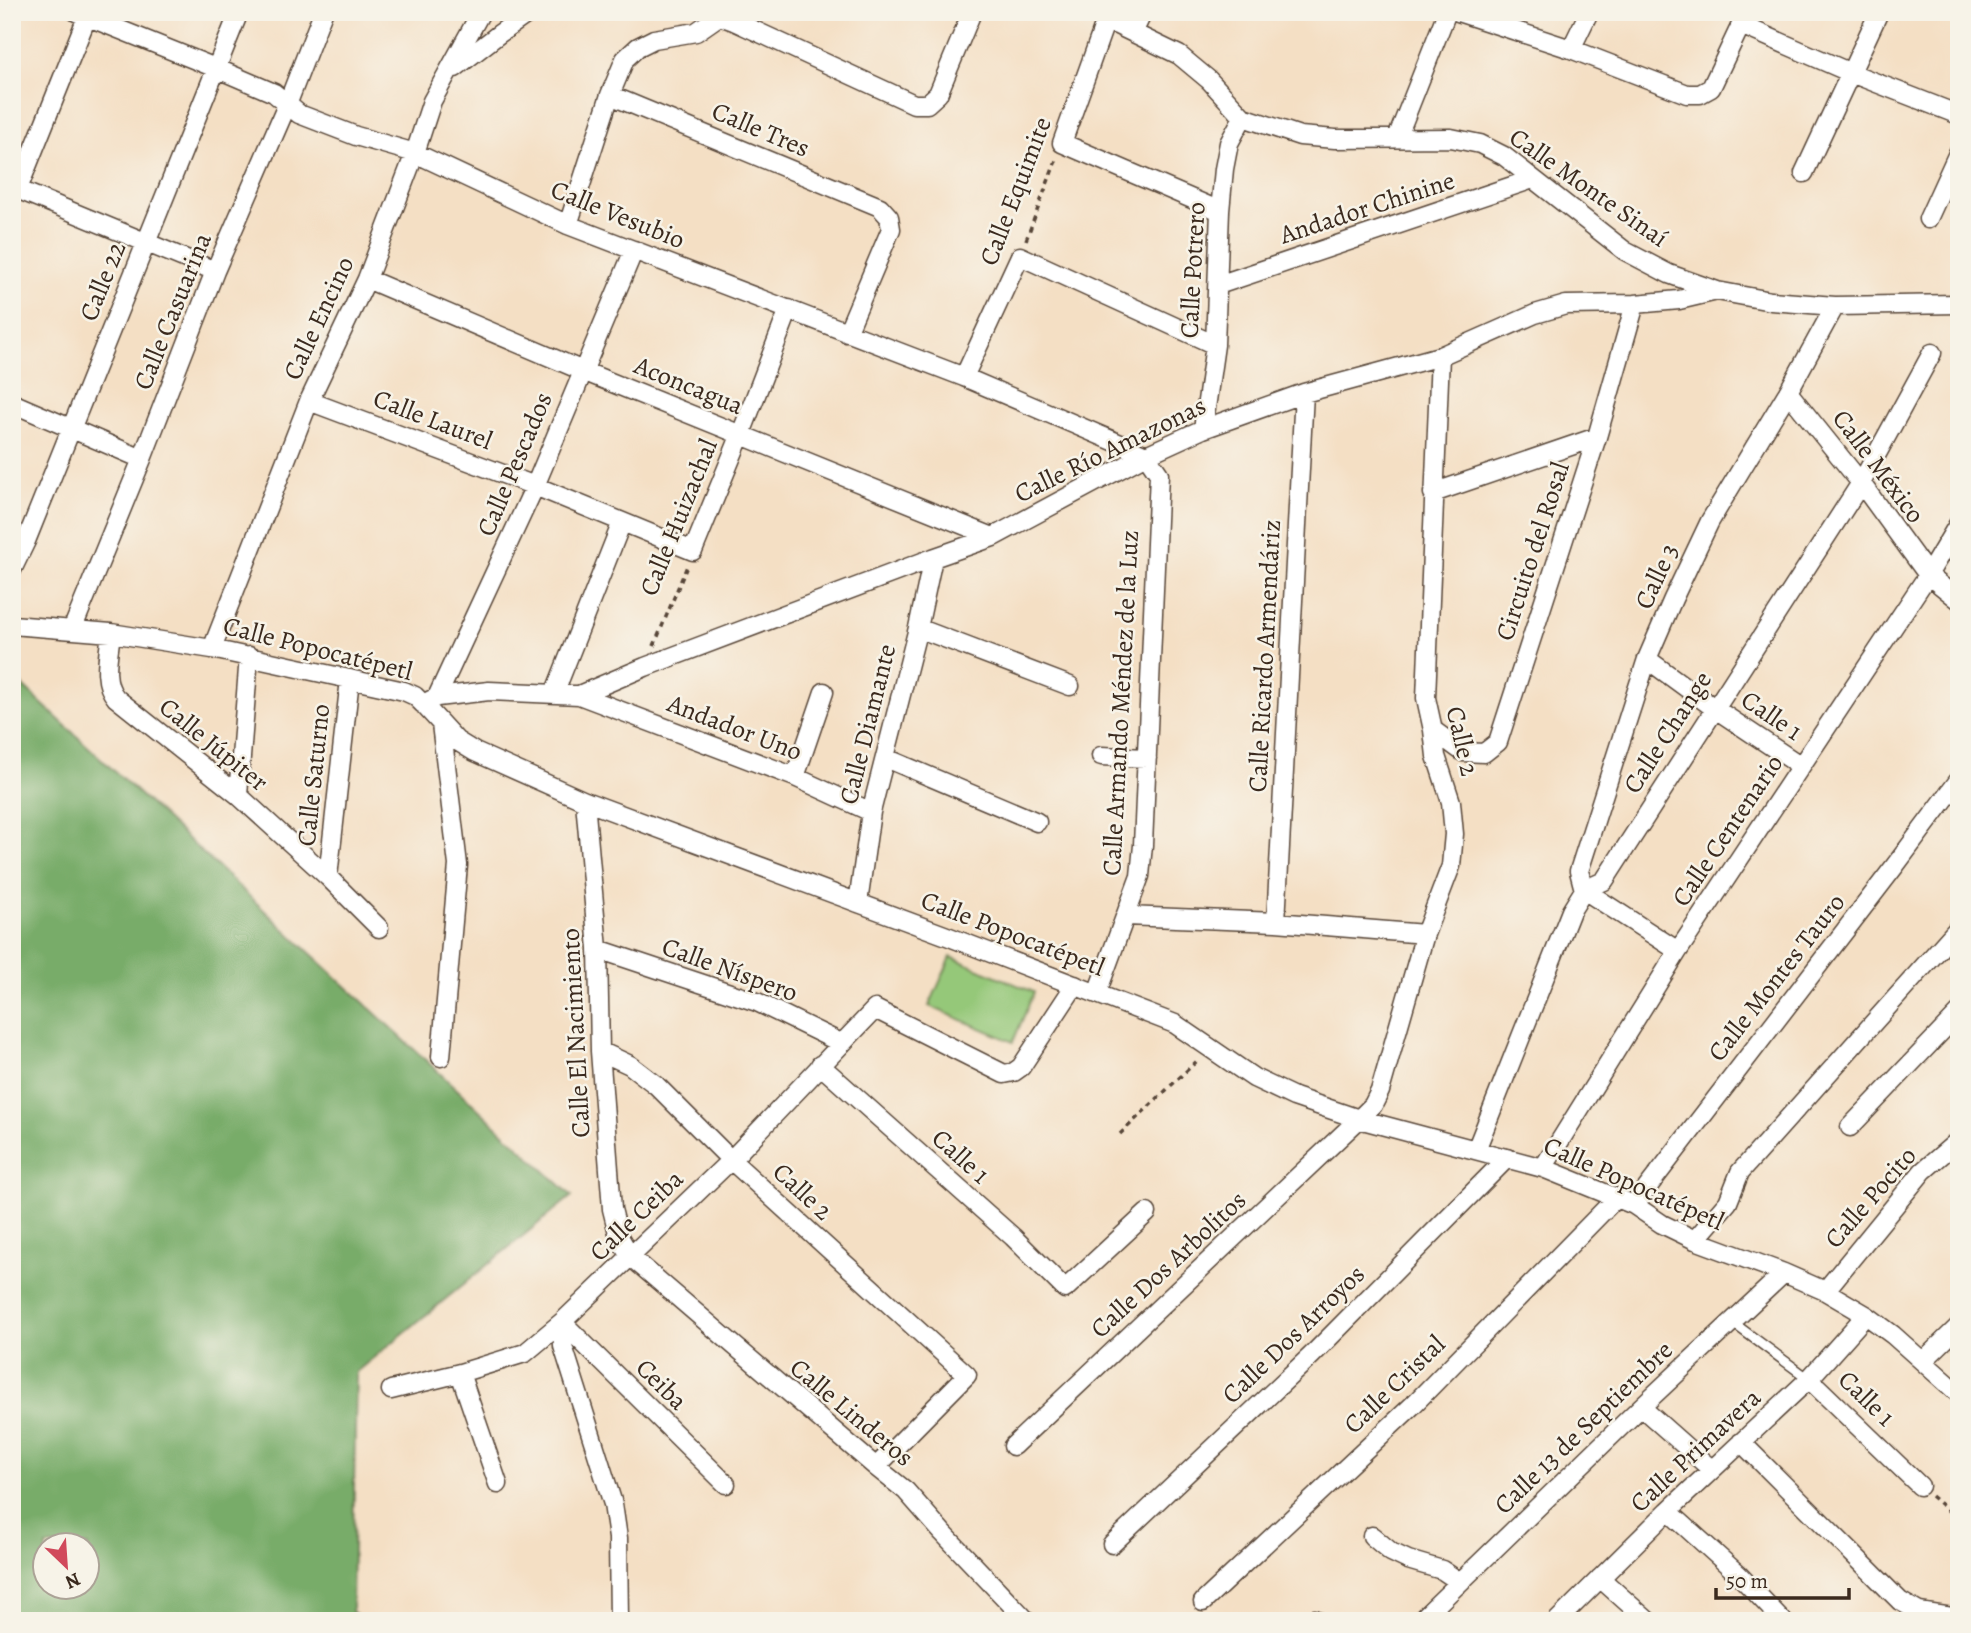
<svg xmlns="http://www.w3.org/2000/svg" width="1971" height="1633" font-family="Alegreya,serif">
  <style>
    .green { fill: #95c879; stroke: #68794c; stroke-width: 2 }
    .forest { fill: #78ac69; stroke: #5a6b44; stroke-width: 2; fill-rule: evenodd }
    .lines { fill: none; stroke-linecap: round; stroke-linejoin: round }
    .service-casing { stroke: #574537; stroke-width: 12 }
    .minor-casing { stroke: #574537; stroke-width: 21 }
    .path { stroke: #574537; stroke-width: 3.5; stroke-dasharray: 5 5; stroke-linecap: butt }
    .service { stroke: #fff; stroke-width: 9 }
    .minor { stroke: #fff; stroke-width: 18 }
    .labels { text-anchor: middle; stroke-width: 5; stroke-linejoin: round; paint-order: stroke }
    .street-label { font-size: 26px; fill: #3b2a1e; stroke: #f7f3e8 }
  </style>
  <rect width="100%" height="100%" fill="#f7f3e8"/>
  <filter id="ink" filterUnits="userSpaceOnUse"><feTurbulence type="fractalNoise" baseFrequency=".0143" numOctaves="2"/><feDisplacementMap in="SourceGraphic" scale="14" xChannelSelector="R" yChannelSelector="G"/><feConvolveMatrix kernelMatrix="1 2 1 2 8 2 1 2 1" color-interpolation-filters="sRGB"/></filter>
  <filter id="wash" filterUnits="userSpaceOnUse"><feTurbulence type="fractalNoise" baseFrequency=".00686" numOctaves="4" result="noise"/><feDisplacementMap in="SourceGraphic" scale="28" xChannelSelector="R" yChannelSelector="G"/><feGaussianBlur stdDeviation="1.57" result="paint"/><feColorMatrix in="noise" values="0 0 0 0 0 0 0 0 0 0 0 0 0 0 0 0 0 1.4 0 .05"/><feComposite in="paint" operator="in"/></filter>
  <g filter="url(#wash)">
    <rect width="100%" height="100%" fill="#f4dfc4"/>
    <!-- green -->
    <path class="green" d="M951,957L1034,992L1013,1042L929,1006Z"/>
    <!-- forest -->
    <path class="forest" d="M12,676L572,1196L356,1372L352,1611L363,1621H12ZM46,1546H88V1588H46Z"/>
  </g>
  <g filter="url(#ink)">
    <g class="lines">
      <defs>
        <path id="service" d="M1732,1322L1809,1379"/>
        <path id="minor" d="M76,12L218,69L274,93L299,114L356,136L415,153L568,225L964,377L1146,455L1159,474L1143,845L1140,876L1097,993
          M709,12L734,21L914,104H927L938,94L972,12
          M1090,12L1179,55L1209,80L1243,117L1300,136L1335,139L1451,138L1480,144L1504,156L1625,251L1669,274L1717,291
          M1458,12L1571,49L1687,94H1700L1711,88L1747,12
          M1106,20L1062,143L1220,211
          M1741,25L1851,73L1959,115
          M1133,33L1143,12
          M1571,49L1589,12
          M455,68L499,34L530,12
          M610,95L880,207L889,217L891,229L847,333
          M1397,138L1447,12
          M1804,173L1879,12
          M12,187L215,271
          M18,189L89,12
          M1928,219L1959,151
          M568,225L610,95L625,59L638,47L654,39L696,32L719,16
          M367,279L583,371L993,537
          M1218,285L1533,179
          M964,377L1020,256L1215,345
          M1788,392L1861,483L1928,575L1959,600
          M309,401L535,486L693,551L741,434L789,309
          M12,403L142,459
          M1203,429L1215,345L1220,211L1224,169L1229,143L1243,117
          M1433,493L1597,437
          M12,570L26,541L239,12
          M12,625L111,633L212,649L404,691L415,696L423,704L457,741L475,752L585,801L947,936L1175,1024L1254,1078L1294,1097L1359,1119L1543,1168L1634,1205L1662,1224L1695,1240L1784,1273L1825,1291L1866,1315L1893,1335L1959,1394
          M918,628L1070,686
          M72,630L142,459L215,271L287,105L323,12
          M111,633C109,654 101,681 116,698L238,795L328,877L379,928
          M212,649L309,401L367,279L415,153L432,101L481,12
          M1647,659L1714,708L1801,766
          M554,694L622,522
          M579,695L795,777L871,812
          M437,697L535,486L634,250
          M423,704L437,697L489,691L579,695L645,667L933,558L993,537L1146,455L1203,429L1304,393L1440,356L1535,314L1566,305L1635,304L1679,300L1717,291L1771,301L1835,306L1959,304
          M1433,730L1463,752L1484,753L1498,742L1597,437L1635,304
          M1101,756L1147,758
          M886,758L1037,822
          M795,777L824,692
          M238,795L249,656
          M585,801L598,949L600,1051L612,1209L619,1237L631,1257L876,1467L906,1491L942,1532L1027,1621
          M328,877L350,679
          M858,903L871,812L918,628L933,558
          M1126,916L1276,922L1425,934
          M1276,922L1304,393
          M598,949L757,1002L841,1043
          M1678,951L1584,890L1579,871L1647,659L1673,599L1710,521L1788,392L1835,306
          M600,1051L630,1065L656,1085L731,1160L967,1375L876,1467
          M441,1057L458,865L441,724
          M820,1065L1013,1237L1065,1289L1147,1213
          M1850,1127L1959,1013
          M1476,1150L1571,911L1584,890L1604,881L1861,483L1932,353
          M1543,1168L1678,951L1928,575L1959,523
          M1634,1205L1894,867L1959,780
          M1695,1240L1728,1202L1740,1172L1959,927
          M1825,1291L1923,1171L1959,1140
          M562,1322L563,1346L613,1504L618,1538L619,1621
          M562,1322L726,1484
          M1923,1361L1959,1326
          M460,1373L498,1484
          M1809,1379L1920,1486
          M391,1390L460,1373L525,1353L562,1322L731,1160L875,1009L1004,1074L1014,1072L1021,1067L1075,985
          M1641,1407L1711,1469
          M1741,1442L1900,1601L1919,1612L1959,1618
          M1013,1446L1359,1119L1373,1105L1380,1091L1425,934L1451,866L1454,834L1451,802L1436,756L1433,730L1426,698L1440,356
          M1668,1511L1739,1575L1783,1621
          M1372,1536L1391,1552L1408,1560L1442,1570L1460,1582
          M1112,1544L1312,1355L1507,1158
          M1600,1578L1648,1621
          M1203,1602L1413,1405L1616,1198
          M1315,1619L1316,1621
          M1420,1621L1641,1407L1784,1273
          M1557,1621L1668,1511L1809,1379L1866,1315"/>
      </defs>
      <!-- service casing -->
      <use href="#service" class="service-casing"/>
      <!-- minor casing -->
      <use href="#minor" class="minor-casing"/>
      <!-- path -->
      <path class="path" d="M1026,240L1057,158
        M654,646L687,566
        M1120,1134L1199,1059
        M1931,1496L1959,1520"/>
      <!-- service -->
      <use href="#service" class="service"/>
      <!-- minor -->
      <use href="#minor" class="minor"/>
    </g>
  </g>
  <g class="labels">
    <!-- street labels -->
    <g class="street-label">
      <text transform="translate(761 129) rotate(23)" y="9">Calle Tres</text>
      <text transform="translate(1589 187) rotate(35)" y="9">Calle Monte Sinaí</text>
      <text transform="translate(1015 191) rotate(-69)" y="9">Calle Equimite</text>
      <text transform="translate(1367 207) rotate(-18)" y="9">Andador Chinine</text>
      <text transform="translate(618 214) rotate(22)" y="9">Calle Vesubio</text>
      <text transform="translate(1192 270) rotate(-87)" y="9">Calle Potrero</text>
      <text transform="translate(102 281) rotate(-68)" y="9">Calle 22</text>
      <text transform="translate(172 311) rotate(-68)" y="9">Calle Casuarina</text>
      <text transform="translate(318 318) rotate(-65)" y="9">Calle Encino</text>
      <text transform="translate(689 385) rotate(22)" y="9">Aconcagua</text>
      <text transform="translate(433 419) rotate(21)" y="9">Calle Laurel</text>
      <text transform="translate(1110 449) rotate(-26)" y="9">Calle Río Amazonas</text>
      <text transform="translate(514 464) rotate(-67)" y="9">Calle Pescados</text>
      <text transform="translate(1879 466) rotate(53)" y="9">Calle México</text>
      <text transform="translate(678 517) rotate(-68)" y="9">Calle Huizachal</text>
      <text transform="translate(1532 551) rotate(-72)" y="9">Circuito del Rosal</text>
      <text transform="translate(1656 576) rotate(-65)" y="9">Calle 3</text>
      <text transform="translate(318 648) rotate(14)" y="9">Calle Popocatépetl</text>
      <text transform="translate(1264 656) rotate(-87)" y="9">Calle Ricardo Armendáriz</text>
      <text transform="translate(1120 703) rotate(-87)" y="9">Calle Armando Méndez de la Luz</text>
      <text transform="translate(1772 715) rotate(34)" y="9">Calle 1</text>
      <text transform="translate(867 724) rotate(-76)" y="9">Calle Diamante</text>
      <text transform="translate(735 727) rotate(21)" y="9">Andador Uno</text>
      <text transform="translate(1667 732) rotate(-57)" y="9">Calle Change</text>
      <text transform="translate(1463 741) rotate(77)" y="9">Calle 2</text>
      <text transform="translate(214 744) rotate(39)" y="9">Calle Júpiter</text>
      <text transform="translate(313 775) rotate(-84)" y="9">Calle Saturno</text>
      <text transform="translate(1727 830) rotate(-56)" y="9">Calle Centenario</text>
      <text transform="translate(1013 933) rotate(21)" y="9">Calle Popocatépetl</text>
      <text transform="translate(730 969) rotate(20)" y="9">Calle Níspero</text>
      <text transform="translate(1776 977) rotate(-52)" y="9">Calle Montes Tauro</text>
      <text transform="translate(575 1033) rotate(-93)" y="9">Calle El Nacimiento</text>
      <text transform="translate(961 1156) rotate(42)" y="9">Calle 1</text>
      <text transform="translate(1634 1183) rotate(24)" y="9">Calle Popocatépetl</text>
      <text transform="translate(803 1191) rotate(43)" y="9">Calle 2</text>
      <text transform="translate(1870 1197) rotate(-49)" y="9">Calle Pocito</text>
      <text transform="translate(636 1215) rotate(-44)" y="9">Calle Ceiba</text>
      <text transform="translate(1168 1264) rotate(-43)" y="9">Calle Dos Arbolitos</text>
      <text transform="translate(1293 1334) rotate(-44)" y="9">Calle Dos Arroyos</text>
      <text transform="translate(662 1384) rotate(45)" y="9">Ceiba</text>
      <text transform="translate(1394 1384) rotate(-44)" y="9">Calle Cristal</text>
      <text transform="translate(1867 1398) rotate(44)" y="9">Calle 1</text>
      <text transform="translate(852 1412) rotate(40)" y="9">Calle Linderos</text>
      <text transform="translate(1583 1427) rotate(-44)" y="9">Calle 13 de Septiembre</text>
      <text transform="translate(1695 1450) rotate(-43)" y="9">Calle Primavera</text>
    </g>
  </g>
  <!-- margin -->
  <rect width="1971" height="1633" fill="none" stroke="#f7f3e8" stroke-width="42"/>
  <!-- north arrow -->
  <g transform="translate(66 1566) rotate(155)"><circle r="33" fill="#f7f3e8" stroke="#aca397" stroke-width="2"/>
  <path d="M0-5L12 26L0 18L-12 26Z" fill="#d1495b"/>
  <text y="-10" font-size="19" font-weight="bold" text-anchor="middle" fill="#3b2a1e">N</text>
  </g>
  <!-- scale -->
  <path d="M1716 1588v10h133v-10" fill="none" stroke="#3b2a1e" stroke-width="3.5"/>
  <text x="1726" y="1588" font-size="21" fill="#3b2a1e" stroke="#f7f3e8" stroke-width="5" paint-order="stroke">50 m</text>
</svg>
